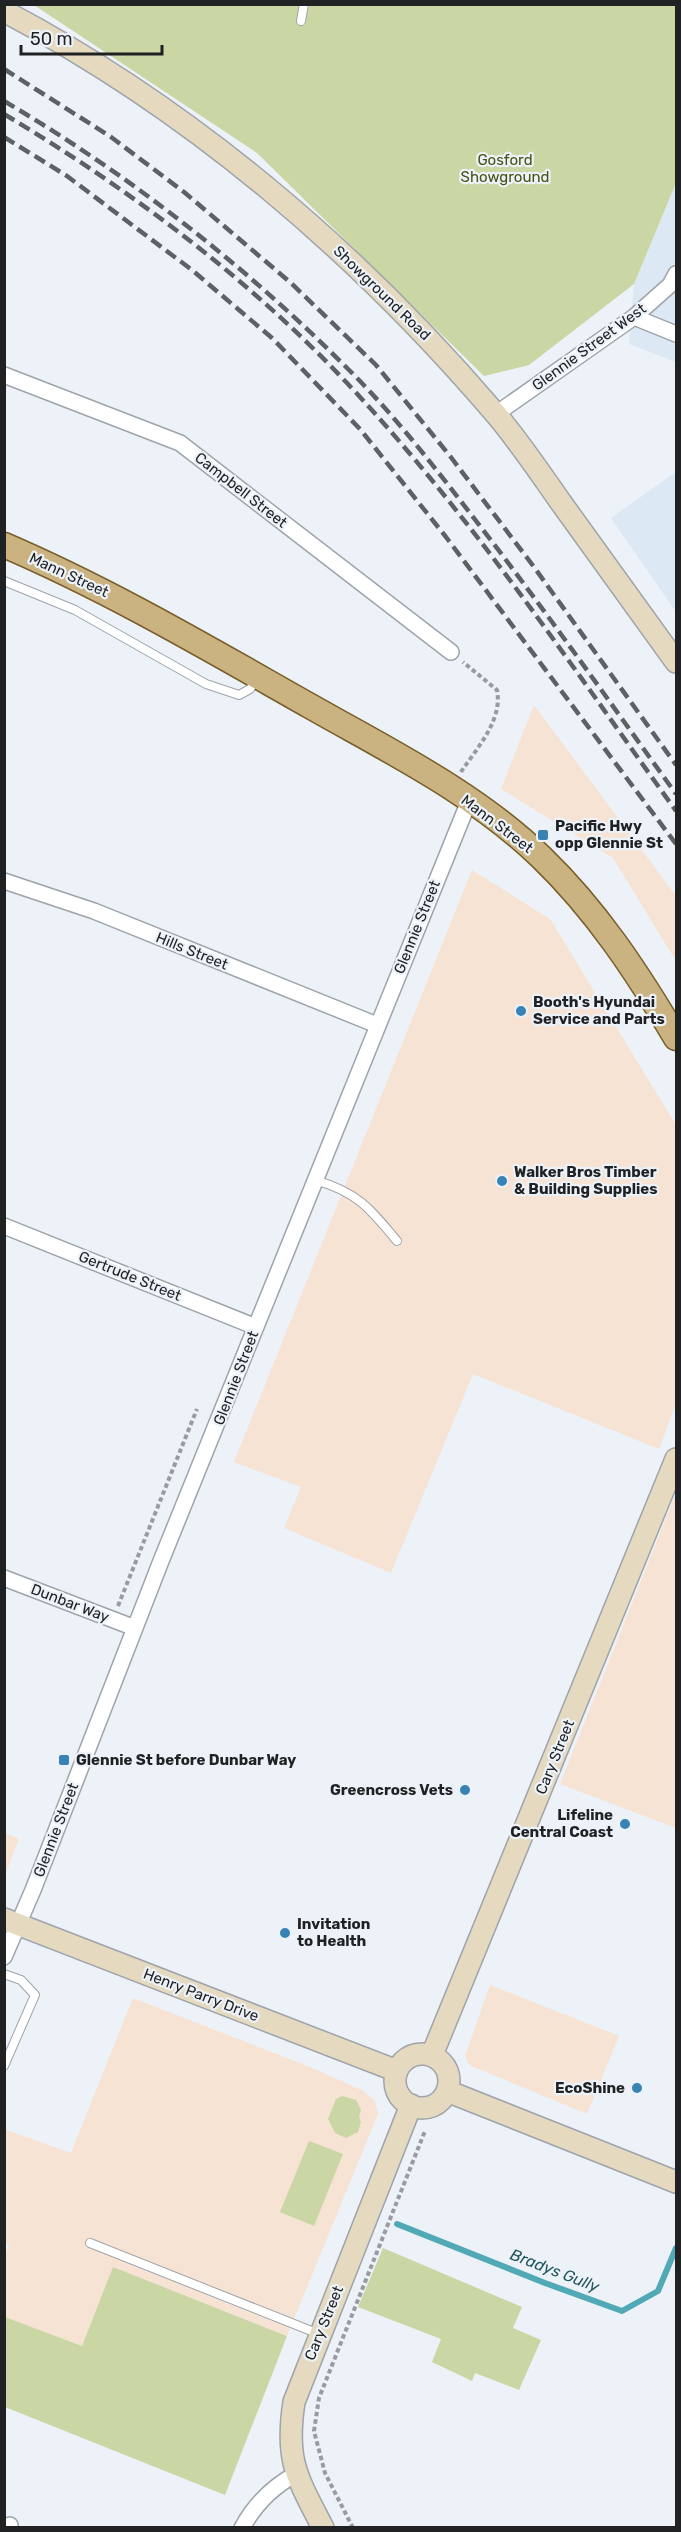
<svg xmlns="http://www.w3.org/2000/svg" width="681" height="2532" font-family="Rubik,sans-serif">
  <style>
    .commercial { fill: #f6e3d3 }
    .built { fill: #dce8f4 }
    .education { fill: #f7e3d3 }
    .green { fill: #cad6a4 }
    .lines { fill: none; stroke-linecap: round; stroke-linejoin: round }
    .stream { stroke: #51a9b5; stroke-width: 6 }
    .lane-casing { stroke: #9ea4aa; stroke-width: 10 }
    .street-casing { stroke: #9ea4aa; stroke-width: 18 }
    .secondary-casing { stroke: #9ea4aa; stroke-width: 24 }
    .primary-casing { stroke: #785e2a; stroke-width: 27 }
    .path { stroke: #989ca0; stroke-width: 4; stroke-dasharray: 4.5 3; stroke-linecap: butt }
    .lane { stroke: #fff; stroke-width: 8 }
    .street { stroke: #fff; stroke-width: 15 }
    .secondary { stroke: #e5d9c0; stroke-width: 21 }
    .primary { stroke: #cbb281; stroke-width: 24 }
    .rail { stroke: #5e6164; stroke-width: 4.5; stroke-dasharray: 12 6; stroke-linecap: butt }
    .poi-dot { fill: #3882b6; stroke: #ecf2f8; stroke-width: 2 }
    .labels { text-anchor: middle; stroke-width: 4.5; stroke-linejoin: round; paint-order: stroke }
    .park-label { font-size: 15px; fill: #475315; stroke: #ecf2f8 }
    .street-label { font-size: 15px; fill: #1f2123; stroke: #ecf2f8 }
    .poi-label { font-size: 15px; font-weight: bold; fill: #1f2123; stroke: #ecf2f8; text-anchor: start }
    .water-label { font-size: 16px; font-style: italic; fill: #23585f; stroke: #ecf2f8 }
  </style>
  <rect width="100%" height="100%" fill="#ecf2f8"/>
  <!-- commercial -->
  <path class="commercial" d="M534,705L676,896V961L613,858L501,789Z
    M472,870L550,919L676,1125V1403L659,1449L473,1374L391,1573L284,1528L301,1487L234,1462Z
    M676,1493V1828L560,1784Z
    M5,1833L19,1839L5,1875Z
    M490,1985L619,2036L587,2114L469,2065L465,2056Z"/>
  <!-- built -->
  <path class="built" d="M676,183V362L629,344L634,284Z
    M676,472V612L611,518Z"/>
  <!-- education -->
  <path class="education" d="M133,1998L310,2067L364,2091L375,2101L378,2114L287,2336L113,2267L82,2346L5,2317V2257L9,2245L4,2243V2129L71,2153Z"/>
  <!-- green -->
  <path class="green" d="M34,5H676V183L634,284L529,365L484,376L257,153Z
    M342,2096L356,2100L361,2110L359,2117L361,2122L358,2132L346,2138L335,2133L328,2119L336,2099Z
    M309,2141L343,2154L314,2226L280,2212Z
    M383,2248L522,2307L513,2328L541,2340L519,2390L475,2373L472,2381L432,2362L441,2339L358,2307Z
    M113,2267L287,2336L225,2495L5,2407V2317L82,2346Z"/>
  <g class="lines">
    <!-- stream -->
    <path class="stream" d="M397,2224L545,2283L622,2311L658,2291L676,2248"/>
    <defs>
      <path id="lane" d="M301,21L304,4
        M4,581L75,610L206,684L239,695L250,689L257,678
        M315,1180C357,1192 370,1208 397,1241
        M4,1974L21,1980L35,1995L4,2066
        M90,2243L319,2334"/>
      <path id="street" d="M634,317L676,334
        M4,375L180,443L451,652
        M496,414L634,317L670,285L676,274
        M4,881L94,911L377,1025
        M4,1226L256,1327
        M4,1578L135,1628
        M4,1957L33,1890L161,1561L469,801
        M9,2528L10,2525
        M242,2528C255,2504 272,2487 296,2474"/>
      <path id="secondary" d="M4,11C192,110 357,252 494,412C519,441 540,473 562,504C600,556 638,609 676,662
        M4,1919L397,2071
        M395 2081a27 27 0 1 1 54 0a27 27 0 1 1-54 0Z
        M432,2055L676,1459
        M447,2091L676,2182
        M323,2528C297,2477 285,2461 294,2402L411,2105"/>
      <path id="primary" d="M4,545C111,591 209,649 310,706C389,751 475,793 541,857C596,910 637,972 676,1038"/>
    </defs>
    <!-- lane casing -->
    <use href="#lane" class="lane-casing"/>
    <!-- street casing -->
    <use href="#street" class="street-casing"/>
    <!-- secondary casing -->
    <use href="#secondary" class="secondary-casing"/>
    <!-- primary casing -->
    <use href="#primary" class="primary-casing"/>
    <!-- path -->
    <path class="path" d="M461,772C477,748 503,720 497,690L463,662
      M118,1606L197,1409
      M353,2528L325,2473L314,2431L319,2398L425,2131"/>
    <!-- lane -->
    <use href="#lane" class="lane"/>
    <!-- street -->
    <use href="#street" class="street"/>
    <!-- secondary -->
    <use href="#secondary" class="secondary"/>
    <!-- primary -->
    <use href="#primary" class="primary"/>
    <!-- rail -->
    <path class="rail" d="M4,69L111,137L184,192L291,283L376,365L450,456L534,567L676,765
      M4,101C131,176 247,267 351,372C398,419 439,473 480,526C548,614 611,704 676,794
      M4,114C129,189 247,277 347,383C470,514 571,665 676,811
      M4,137L67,176L192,270L272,338L360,429L446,537L676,844"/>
  </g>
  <!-- markers -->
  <g class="poi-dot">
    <rect x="537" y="829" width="12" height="12" rx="3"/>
    <circle cx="521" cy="1011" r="6"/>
    <circle cx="502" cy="1181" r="6"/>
    <rect x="58" y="1754" width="12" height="12" rx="3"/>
    <circle cx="465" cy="1790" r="6"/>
    <circle cx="625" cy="1824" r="6"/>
    <circle cx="285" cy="1933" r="6"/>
    <circle cx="637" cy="2088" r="6"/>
  </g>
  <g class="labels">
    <!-- park labels -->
    <g class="park-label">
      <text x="505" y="165">Gosford<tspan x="505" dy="17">Showground</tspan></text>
    </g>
    <!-- street labels -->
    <g class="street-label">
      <text transform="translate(382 293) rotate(44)" y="5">Showground Road</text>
      <text transform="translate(589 347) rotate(-36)" y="5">Glennie Street West</text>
      <text transform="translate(241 490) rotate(38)" y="5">Campbell Street</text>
      <text transform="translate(69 575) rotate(25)" y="5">Mann Street</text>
      <text transform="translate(497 824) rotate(37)" y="5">Mann Street</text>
      <text transform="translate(417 927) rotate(-68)" y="5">Glennie Street</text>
      <text transform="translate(192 951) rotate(22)" y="5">Hills Street</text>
      <text transform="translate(130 1276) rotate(22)" y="5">Gertrude Street</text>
      <text transform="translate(236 1378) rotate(-69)" y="5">Glennie Street</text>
      <text transform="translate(70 1603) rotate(21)" y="5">Dunbar Way</text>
      <text transform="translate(555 1757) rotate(-68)" y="5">Cary Street</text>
      <text transform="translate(56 1830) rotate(-69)" y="5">Glennie Street</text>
      <text transform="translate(201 1995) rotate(21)" y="5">Henry Parry Drive</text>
      <text transform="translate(324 2323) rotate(-68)" y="5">Cary Street</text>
    </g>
    <!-- poi labels -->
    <g class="poi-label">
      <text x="555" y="831">Pacific Hwy<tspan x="555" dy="17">opp Glennie St</tspan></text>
      <text x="533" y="1007">Booth's Hyundai<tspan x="533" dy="17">Service and Parts</tspan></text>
      <text x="514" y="1177">Walker Bros Timber<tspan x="514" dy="17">&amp; Building Supplies</tspan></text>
      <text x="76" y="1765">Glennie St before Dunbar Way</text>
      <text x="453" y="1795" text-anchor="end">Greencross Vets</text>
      <text x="613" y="1820" text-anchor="end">Lifeline<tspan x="613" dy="17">Central Coast</tspan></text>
      <text x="297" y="1929">Invitation<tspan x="297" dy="17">to Health</tspan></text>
      <text x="625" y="2093" text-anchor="end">EcoShine</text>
    </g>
    <!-- water labels -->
    <g class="water-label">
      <text transform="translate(555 2270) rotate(21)" y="6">Bradys Gully</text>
    </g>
  </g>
  <!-- border -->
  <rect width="681" height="2532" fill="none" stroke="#1f2123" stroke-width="12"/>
  <!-- scale -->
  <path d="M21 45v9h141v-9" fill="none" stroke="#1f2123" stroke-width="3"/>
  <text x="30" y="45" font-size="18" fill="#1f2123" stroke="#ecf2f8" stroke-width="4.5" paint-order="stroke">50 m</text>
</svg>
